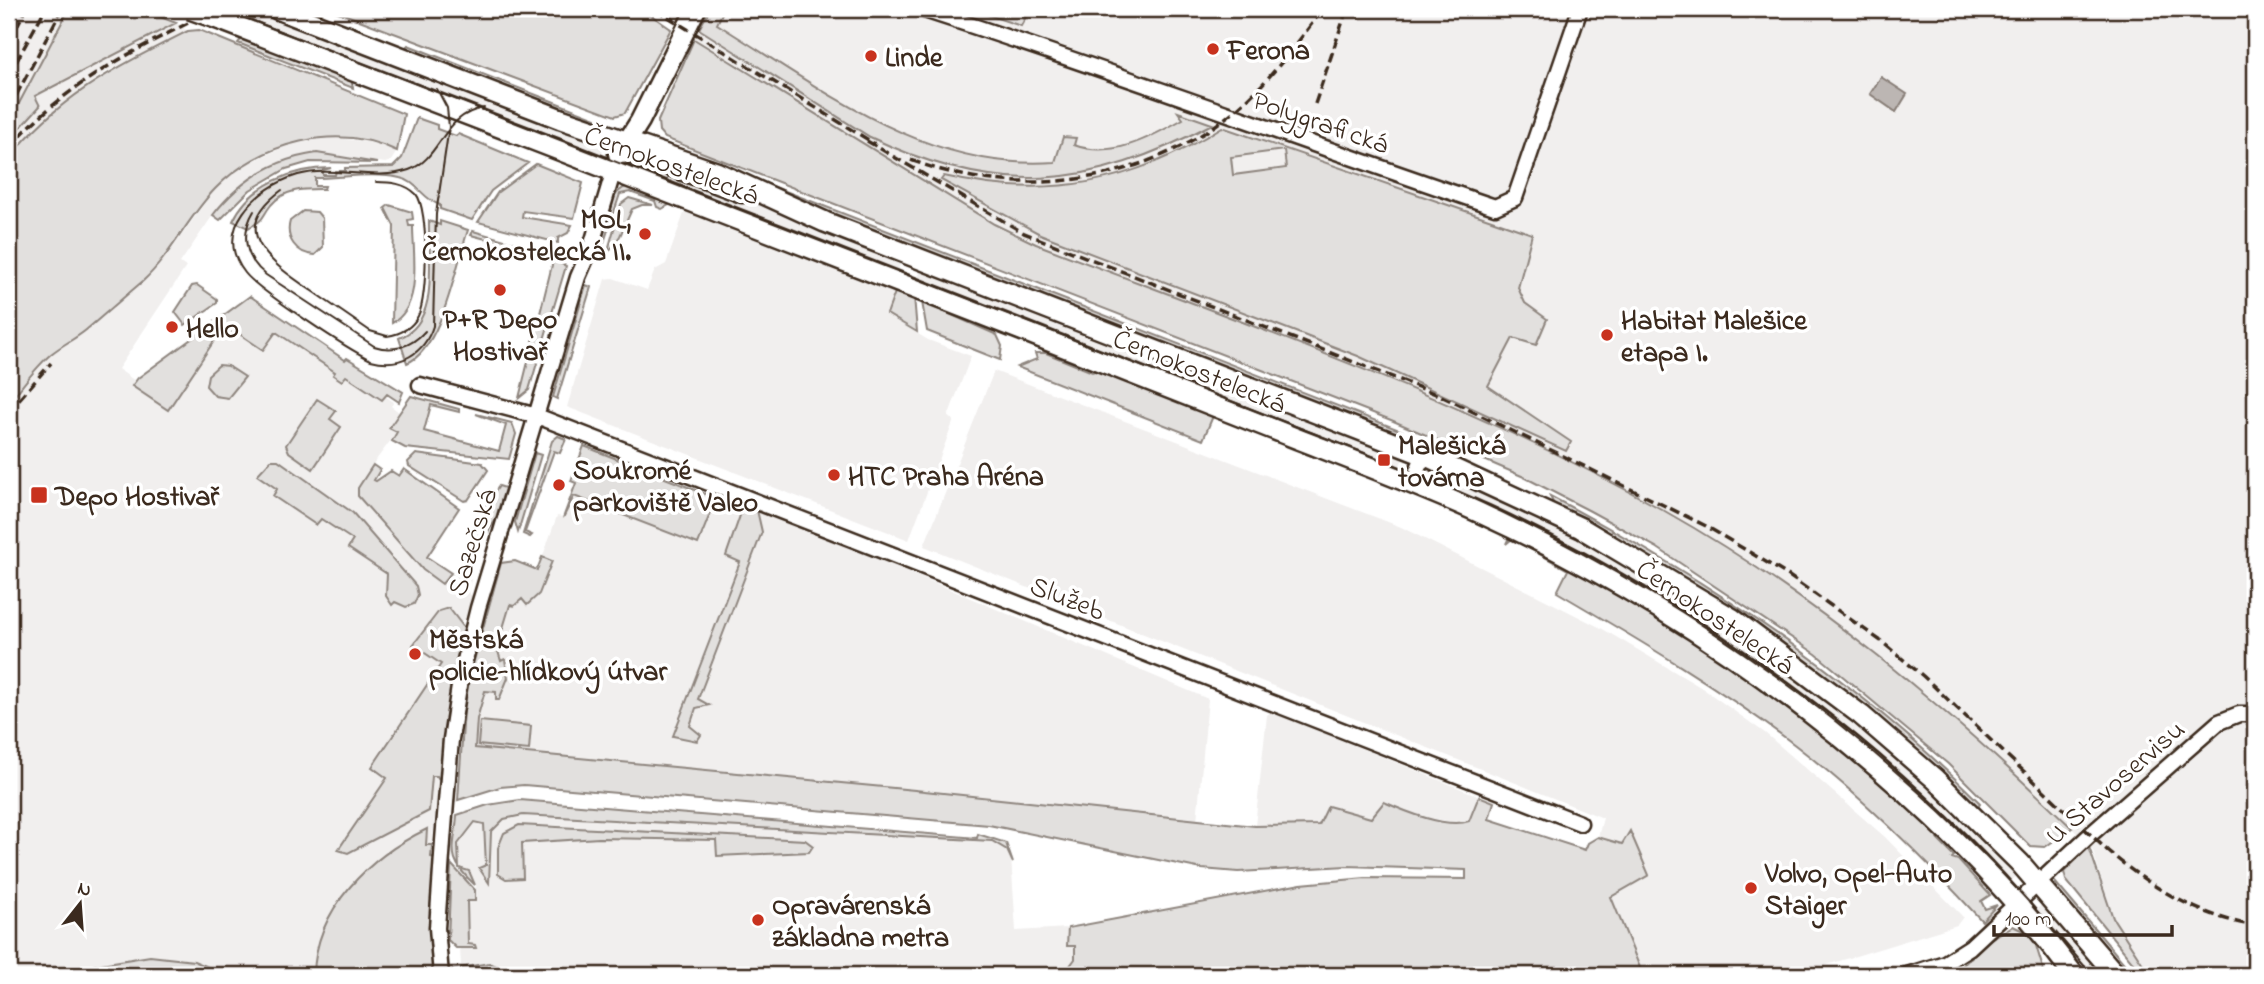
<svg xmlns="http://www.w3.org/2000/svg" width="2264" height="984" font-family="'Indie Flower',sans-serif">
  <style>
    .built { fill: #f1efee }
    .green { fill: #e2e0de; stroke: #8e857e; stroke-width: 2; fill-rule: evenodd }
    .water { fill: #bcb6b3; stroke: #887e77; stroke-width: 2 }
    .lines { fill: none; stroke-linecap: round; stroke-linejoin: round }
    .minor-casing { stroke: #3b2a1e; stroke-width: 19 }
    .tertiary-casing { stroke: #3b2a1e; stroke-width: 23 }
    .secondary-casing { stroke: #3b2a1e; stroke-width: 24 }
    .minor { stroke: #fff; stroke-width: 14 }
    .tertiary { stroke: #fff; stroke-width: 18 }
    .secondary { stroke: #fff; stroke-width: 19 }
    .tram { stroke: #3b2a1e; stroke-width: 2 }
    .rail { stroke: #3b2a1e; stroke-width: 3.5; stroke-dasharray: 10 5; stroke-linecap: butt }
    .secondary-bridge-casing { stroke: #3b2a1e; stroke-width: 24; stroke-linecap: butt }
    .secondary-bridge { stroke: #fff; stroke-width: 19 }
    .poi-dot { fill: #c8321e; stroke: #fff; stroke-width: 2.5 }
    .labels { text-anchor: middle; stroke-width: 7; stroke-linejoin: round; paint-order: stroke }
    .poi-label { font-size: 28px; font-weight: bold; fill: #3b2a1e; stroke: #fff; text-anchor: start }
    .street-label { font-size: 28px; fill: #3b2a1e; stroke: #fff }
  </style>
  <rect width="100%" height="100%" fill="#fff"/>
  <filter id="ink" filterUnits="userSpaceOnUse"><feTurbulence type="fractalNoise" baseFrequency=".0143" numOctaves="2"/><feDisplacementMap in="SourceGraphic" scale="14" xChannelSelector="R" yChannelSelector="G"/><feConvolveMatrix kernelMatrix="1 2 1 2 8 2 1 2 1" color-interpolation-filters="sRGB"/></filter>
  <g filter="url(#ink)">
    <!-- built -->
    <path class="built" d="M14,9H69L9,127V19Z
      M207,9H257L605,145L599,160Z
      M724,9H2255V975H2150L2113,918L2093,851L2072,828L1930,697L1749,564L1665,511L1473,415L1036,244L994,224L694,39L703,22L717,24Z
      M176,23L188,31L106,72L86,86L44,120L9,159V140L25,121L35,96Z
      M328,137L369,142L397,151L391,161L385,163L339,156L296,157L269,167L245,181L220,205L180,263L186,267L118,369L135,381L248,313L335,372L342,381L345,375L382,400L385,396L394,402L391,406L399,412L389,428L397,432L373,464L380,470L374,480L393,493L428,557L454,575L458,571L471,579L468,592L472,596L465,619L461,621L464,626L450,673L432,845H426L427,830L400,842L369,867L314,965V975H227L194,961L95,965L71,975H9V403L51,354L85,331L167,256L214,190L236,169L295,142Z
      M645,159L901,259L898,272L638,172Z
      M687,205L897,287L887,315L928,340L971,356L948,417L954,420L909,540L567,407L605,279L613,278L647,290L655,270L666,264Z
      M922,268L1404,456L1398,470L917,279Z
      M994,371L1401,527L1601,628L1702,688L1765,733L1885,837L1963,917L1957,925L1794,975H1643L1611,897L1629,832L1622,845L1598,837L1603,818L924,546Z
      M581,453L742,515L757,510L801,526L1208,699L1197,821L915,790L474,748L477,719L522,563L538,570L557,516L563,517L576,483L571,481Z
      M1445,473L1538,514L1708,611L1820,691L1923,781L2018,874L2008,885L1914,790L1440,486Z
      M1271,712L1479,796L1469,821L1460,824L1411,814L1384,802L1372,818L1328,806L1319,825L1255,826L1267,715Z
      M523,815L992,841L1002,845L1011,857L1016,931L1068,928L1067,946H1075V959L1063,975H502L501,970L493,964L461,965L460,949L475,948L468,945L467,901L475,900L476,884L469,871L459,869L458,844L476,822L484,824L491,832L504,819Z
      M2044,903L2107,975H2088L2062,944H2058L2033,912Z"/>
    <!-- green -->
    <path class="green" d="M69,9H140L176,23L35,96L40,106L9,140V127L15,111Z
      M330,9H642L671,29L625,113L615,116Z
      M710,9H724L717,24C821,88 926,172 1055,162L1063,137L1076,138L1074,145C1112,159 1150,138 1183,119L1178,112L1212,124C1090,190 996,197 870,137L699,29Z
      M970,9H1030L1021,26Z
      M199,30L404,114L397,151C337,122 260,142 215,189C188,217 172,254 143,281C124,297 105,314 86,330C75,339 62,345 51,354C35,368 22,386 9,403V159C57,96 119,66 188,31Z
      M243,37L351,79L353,88L238,43Z
      M694,39L994,224L1036,244C1248,325 1465,399 1663,510C1814,595 1948,709 2072,828L2045,847L2030,846L1948,764L1816,654L1656,547L1590,511L1524,477L1391,420L665,138L659,131L658,121Z
      M408,45L596,118L597,123L403,50Z
      M417,118L437,125V129L456,136L458,134L528,163L491,191L472,220L440,209V205C423,200 417,181 400,178C374,172 341,178 315,178V186H325L324,189C305,189 285,188 271,205C260,219 266,219 248,228L233,221C250,184 294,168 331,168L323,170V175H335L336,171H345V168L393,167L402,158Z
      M1222,127L1532,234L1518,288L1525,303L1547,319L1536,345L1513,338L1488,386L1571,442L1566,451L1358,356L1040,234L941,180L944,176C1047,200 1133,184 1222,127ZM1284,150L1286,168L1233,175L1231,157Z
      M317,153L377,163L310,162L286,169L250,190L220,220L213,215C240,180 273,159 317,153Z
      M536,164L583,183L574,218L523,211L522,217L572,225L568,233L558,238V243L478,222L498,192Z
      M739,173L1402,431L1399,437L820,212Z
      M628,186L669,199V205L662,209L657,207L655,201L630,192L620,194L600,254L597,250C603,230 606,192 628,186Z
      M629,198L653,205H642L632,209L620,236L607,254L621,204Z
      M389,205L412,212L413,219L408,220L409,226H413C413,256 423,306 392,323L394,226L385,208Z
      M303,211L317,212L322,218L323,247L315,255C296,254 285,238 290,221Z
      M429,221L440,225V221L468,230C456,265 442,349 407,363L399,338C441,322 428,258 429,221Z
      M473,231L558,255L556,261L566,266L529,390L519,398L554,257L471,235Z
      M197,285L217,299V303L185,325L175,312L192,286Z
      M586,285L591,287L557,399L553,397Z
      M897,287L914,296L917,332L887,314Z
      M250,296L345,360L347,358L403,392L399,402L387,394L382,400L346,376L342,381L333,375L335,372L276,332L263,350L235,331L216,338L168,410L132,386L138,378Z
      M921,296L934,301L938,309L997,335L1002,346L1000,360L927,331Z
      M1035,353H1046L1092,372L1100,369L1213,416L1203,440L1017,367L1037,359Z
      M219,365L228,366L245,377L228,398L215,396L206,386L208,375Z
      M411,396L459,409V412L431,405L424,431L499,451L506,425L476,414L512,423L516,434L509,459L405,448L392,441L397,432L389,428Z
      M317,399L336,411L330,419L341,427L313,469L289,452L286,445Z
      M558,436L566,439L560,453L554,451L525,532L532,535L530,537L523,534L552,441Z
      M584,446L726,502L722,512L712,509L698,544L574,496L563,518L576,483L571,481Z
      M535,453L541,455L518,532L515,522Z
      M416,454L482,463L488,470L468,500L464,501L409,466L408,462Z
      M271,460H278L353,513L416,586L418,595L414,604L406,607L395,602L392,605L386,596L387,574L348,548L353,540L321,519L316,525L273,496L277,489L257,475Z
      M373,465L380,470L374,480L376,481L391,471L399,476L404,469L459,508L427,557L451,573L442,584L423,570L358,496V488Z
      M499,486L505,488L495,521L482,541L468,532Z
      M1550,496C1707,579 1854,677 1980,803L1976,808L1941,775L1555,507Z
      M743,507L757,510L762,532L698,699L709,705L696,708L690,726L701,735L697,741L673,736L740,562L726,556Z
      M1510,535C1581,572 1651,610 1717,655C1797,709 1869,772 1940,837L1938,840L1954,856L1952,858L1958,860L1990,895L1981,901L1985,909L1997,905L1982,921C1925,859 1863,797 1795,745C1720,688 1639,640 1557,592L1568,570L1512,539L1506,544Z
      M542,557L552,561L539,594L527,605L522,599L514,606L510,605L497,648L501,661L505,659L508,678L499,700H496V692L485,691L477,719L475,748L915,790L1255,826L1319,825L1328,806L1371,818L1384,802C1404,811 1447,829 1469,821L1479,796L1494,802L1489,819L1585,850L1588,843L1598,837L1622,844L1630,831L1649,875L1611,897L1643,975H1063L1075,959V946H1067L1068,928L1301,884L1365,878L1466,879V870L1347,866L1238,872L1202,869L989,825L524,785L500,787L458,800L464,710L470,675L501,563L515,561L537,570Z
      M449,608L465,629L446,717L440,781L437,776H432L429,811L348,853L338,850L387,778L372,767L441,664L413,645L439,611Z
      M480,721L531,726L529,750L478,745Z
      M520,800L977,838L978,834L1006,843L1013,863L1007,850L992,841L523,815L504,819L491,832L489,883L479,868L486,865L484,824L475,822L458,844L459,868L469,871L475,885C444,857 455,849 457,815L488,805Z
      M519,825L805,840L813,846L809,852L717,856L716,840L599,838L522,843L523,878L506,879L498,874V848L504,833Z
      M427,829L426,845H432L431,857L435,858L431,915L433,975H314C315,908 371,856 427,829Z
      M2089,847L2113,918L2150,975H2143L2066,880L2064,872Z
      M451,864L475,890V901H467L468,944L475,945L476,948H456L448,940Z
      M2055,882L2134,975H2125L2056,891Z
      M2013,926L2033,936L2045,975H1953L1989,940Z
      M150,956L194,961L227,975H71L95,965Z
      M489,963L499,967L502,975H452L453,969Z"/>
    <!-- water -->
    <path class="water" d="M1881,77L1907,94L1896,112L1870,94Z"/>
    <g class="lines">
      <defs>
        <path id="minor" d="M921,9C1114,71 1303,142 1495,207L1515,198L1580,9
          M420,385L537,416L1580,823
          M1411,484L1424,455
          M441,975L437,928L443,841L451,739L460,680L478,608L578,277L591,247L613,173
          M1907,975L1945,963L1970,947L2091,834L2219,722L2239,714H2255"/>
        <path id="tertiary" d="M621,151L640,121L696,9
          M618,154L635,153L742,193"/>
        <path id="secondary" d="M277,9L561,119L716,172L825,222L1424,455L1581,528L1733,619L1861,715L1935,779L2020,863L2116,975
          M218,19C486,122 754,224 1021,330C1113,366 1205,402 1298,439C1360,463 1424,487 1485,515C1702,615 1930,782 2074,975"/>
      </defs>
      <!-- minor casing -->
      <use href="#minor" class="minor-casing"/>
      <!-- tertiary casing -->
      <use href="#tertiary" class="tertiary-casing"/>
      <!-- secondary casing -->
      <use href="#secondary" class="secondary-casing"/>
      <!-- minor -->
      <use href="#minor" class="minor"/>
      <!-- tertiary -->
      <use href="#tertiary" class="tertiary"/>
      <!-- secondary -->
      <use href="#secondary" class="secondary"/>
      <!-- tram -->
      <path class="tram" d="M223,9L1393,464C1667,575 1905,746 2092,975
        M437,89L447,108L449,127L436,214L433,326C424,354 400,368 371,360C349,350 258,290 245,273C211,230 257,187 298,175C333,165 374,182 409,170C442,158 441,115 484,108
        M282,190C224,232 274,265 312,291C331,304 351,318 370,331L387,336C400,334 412,328 418,316C428,298 429,209 416,194C405,183 390,182 376,182
        M254,211C240,234 245,259 266,275L374,346C393,352 411,347 425,331"/>
      <!-- rail -->
      <path class="rail" d="M655,9L875,144
        M9,41L26,9
        M9,75L45,9
        M1315,104L1347,9
        M9,109L62,9
        M867,141L1024,233L1441,396L1706,526L1789,576L1881,641L1923,676L2108,851C2151,888 2199,916 2255,926
        M9,148C69,80 137,49 216,9
        M911,160C1015,200 1139,186 1228,116C1266,86 1294,47 1323,9
        M9,411L51,363"/>
      <defs>
        <path id="secondary-bridge" d="M190,9L218,19"/>
      </defs>
      <!-- secondary-bridge casing -->
      <use href="#secondary-bridge" class="secondary-bridge-casing"/>
      <!-- secondary-bridge -->
      <use href="#secondary-bridge" class="secondary-bridge"/>
    </g>
  </g>
  <!-- markers -->
  <g class="poi-dot">
    <circle cx="1213" cy="49" r="7"/>
    <circle cx="871" cy="56" r="7"/>
    <circle cx="645" cy="234" r="7"/>
    <circle cx="500" cy="290" r="7"/>
    <circle cx="172" cy="327" r="7"/>
    <circle cx="1607" cy="335" r="7"/>
    <rect x="1377" y="453" width="14" height="14" rx="3.5"/>
    <circle cx="834" cy="475" r="7"/>
    <circle cx="559" cy="485" r="7"/>
    <rect x="30" y="486" width="18" height="18" rx="3.5"/>
    <circle cx="415" cy="654" r="7"/>
    <circle cx="1751" cy="888" r="7"/>
    <circle cx="758" cy="920" r="7"/>
  </g>
  <g class="labels">
    <!-- poi labels -->
    <g class="poi-label">
      <text x="1227" y="59">Ferona</text>
      <text x="885" y="66">Linde</text>
      <text x="631" y="228" text-anchor="end">MOL,<tspan x="631" dy="32">Černokostelecká II.</tspan></text>
      <text x="500" y="328" text-anchor="middle">P+R Depo<tspan x="500" dy="32">Hostivař</tspan></text>
      <text x="1621" y="329">Habitat Malešice<tspan x="1621" dy="32">etapa I.</tspan></text>
      <text x="186" y="337">Hello</text>
      <text x="1398" y="454">Malešická<tspan x="1398" dy="32">továrna</tspan></text>
      <text x="573" y="479">Soukromé<tspan x="573" dy="32">parkoviště Valeo</tspan></text>
      <text x="848" y="485">HTC Praha Aréna</text>
      <text x="55" y="505">Depo Hostivař</text>
      <text x="429" y="648">Městská<tspan x="429" dy="32">policie-hlídkový útvar</tspan></text>
      <text x="1765" y="882">Volvo, Opel-Auto<tspan x="1765" dy="32">Staiger</tspan></text>
      <text x="772" y="914">Opravárenská<tspan x="772" dy="32">základna metra</tspan></text>
    </g>
    <!-- street labels -->
    <g class="street-label">
      <text transform="translate(1321 121) rotate(19)" y="10">Polygrafická</text>
      <text transform="translate(672 164) rotate(20)" y="10">Černokostelecká</text>
      <text transform="translate(1200 370) rotate(22)" y="10">Černokostelecká</text>
      <text transform="translate(471 542) rotate(-73)" y="10">Sazečská</text>
      <text transform="translate(1068 597) rotate(21)" y="10">Služeb</text>
      <text transform="translate(1716 616) rotate(34)" y="10">Černokostelecká</text>
      <text transform="translate(2114 781) rotate(-41)" y="10">U Stavoservisu</text>
    </g>
  </g>
  <!-- margin -->
  <rect width="2264" height="984" fill="none" stroke="#fff" stroke-width="35"/>
  <rect x="18" y="18" width="2229" height="949" fill="none" stroke="#3b2a1e" stroke-width="2.5" filter="url(#ink)"/>
  <!-- north arrow -->
  <g transform="translate(80 904) rotate(17)" stroke="#ffffff" stroke-width="5" paint-order="stroke">
  <path d="M0-5L12 26L0 18L-12 26Z" fill="#3b2a1e"/>
  <text y="-10" font-size="19" font-weight="bold" text-anchor="middle" fill="#3b2a1e">N</text>
  </g>
  <!-- scale -->
  <path d="M1994 925v10h178v-10" fill="none" stroke="#3b2a1e" stroke-width="3.5"/>
  <text x="2005" y="925" font-size="21" fill="#3b2a1e" stroke="#ffffff" stroke-width="5" paint-order="stroke">100 m</text>
</svg>
